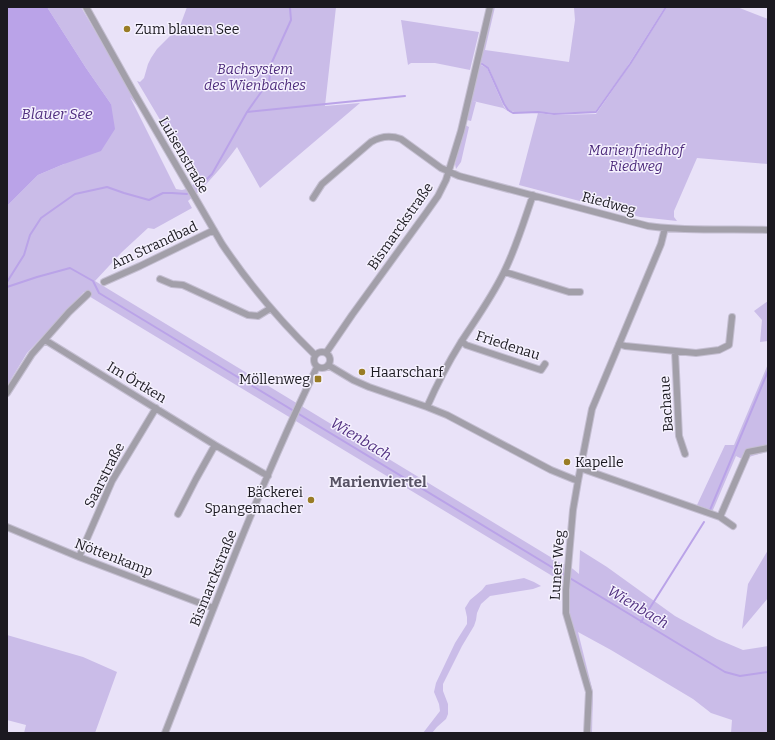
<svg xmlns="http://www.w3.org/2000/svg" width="775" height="740" font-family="Bitter,serif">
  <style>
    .green { fill: #cabce8 }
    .water { fill: #baa3e8 }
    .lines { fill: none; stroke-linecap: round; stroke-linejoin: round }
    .stream { stroke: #baa3e8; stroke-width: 2 }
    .minor-casing { stroke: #c4bed1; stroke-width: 8 }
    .minor { stroke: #a29fa9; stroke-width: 6 }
    .poi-dot { fill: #997c25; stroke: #f5f1fe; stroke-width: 1.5 }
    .labels { text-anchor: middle; stroke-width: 3; stroke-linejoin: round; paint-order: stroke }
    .poi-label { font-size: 14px; fill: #1b1920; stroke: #f5f1fe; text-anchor: start }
    .park-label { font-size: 14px; font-style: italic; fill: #4e2c7c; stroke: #f5f1fe }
    .street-label { font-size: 14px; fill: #1b1920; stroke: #f5f1fe }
    .water-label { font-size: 15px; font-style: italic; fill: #513080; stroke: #f5f1fe }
    .neighbourhood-label { font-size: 15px; font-weight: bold; fill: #575264; stroke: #f5f1fe }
  </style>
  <rect width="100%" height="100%" fill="#e9e2f8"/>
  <!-- green -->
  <path class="green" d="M47,7H81L128,87L139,108L130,97L176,189L182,190L186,189L197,182L137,81L140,82L144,78L148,64L151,58L157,49L180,26L187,7H336L325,106L360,103L260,188L237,147C222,167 207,185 188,201L192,208L154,229L148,228L122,252L95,281L562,564H567L579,574L580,550L607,567L675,616L717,639L743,650L768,646V733H731L732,720L711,713L693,699L611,650L578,632L593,692L592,733H591L592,694L574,631L568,608V587L554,577L92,298L84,292L27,353L7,386V206L38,175L64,164L111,104L86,68Z
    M493,7H495L485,50L569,62L575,20L574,8L572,7H665L625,70L595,112L554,113L538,112H514L508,110L504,104L489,68L482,64L481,65L487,68L504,107L508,111L503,108L473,101L476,102L471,121L467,120V119Z
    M667,7H737L768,19V164L697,158L674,211V217L677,221L640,217L519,185L538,113L554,115L596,114L630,65Z
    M401,20L479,32L470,70L435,63H411L408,65Z
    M465,125L469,127L461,162L456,169L455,164Z
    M768,301V341L760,342L762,320L754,311Z
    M768,364V449L766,452L742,459L736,456L713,510L710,516L706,514L708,509L697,505L725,445H734Z
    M768,550V598L742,629L748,584Z
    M524,578L534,582L541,586L533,589L490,596L481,604L477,613L476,620L474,626L462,646L443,684V691L448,704V714L446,719L437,727L432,733H423L440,711L439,704L434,692L436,683L455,643L467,624V617L465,608L470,600L482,590L486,585Z
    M7,635L83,657L117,672L95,733H24L26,725L7,720Z"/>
  <!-- water -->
  <path class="water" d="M7,7H47L86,68L111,104L115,129L101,151L64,164L38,175L7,206Z"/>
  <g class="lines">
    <!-- stream -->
    <path class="stream" d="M482,64L488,68L504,104L508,110L513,113L538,112L554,114L596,112L630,64L666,7
      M247,112L405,96
      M200,186L212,174L247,112L269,81L272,62L291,20L290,8L289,7
      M7,282L24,255L30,235L41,218L75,194L107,187L124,193L149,200L163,193H172L187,194
      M7,287L37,277L70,268L93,281L99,293L725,672L740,676L768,672
      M710,510L768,371
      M641,622L704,522"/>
    <defs>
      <path id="minor" d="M86,7L133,91L222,244C249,284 280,321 315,355
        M313,198L322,184L371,142C381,136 390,135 401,139L441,168L459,176L648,226C687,232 728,228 768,230
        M505,272L569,292H580
        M160,279L172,284L183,285L248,315L258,316L271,308
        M104,282L140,266L214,230
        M45,340L215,445L268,476
        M462,341L466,345L541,370L545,364
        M619,344L625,346L696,353L719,350L729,345L732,317
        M675,351L679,436L685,454
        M314 360a8 8 0 1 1 16 0a8 8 0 1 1-16 0Z
        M326,353L352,315L426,213L438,196L446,180L461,131L490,7
        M328,365L353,380L369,387L427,407L447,415L551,470L578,481
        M7,393L32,354L69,312L88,294
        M427,407C437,384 448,363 461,342C476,319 492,297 504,272C516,248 524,221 533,195
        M580,468L720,517L733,526
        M178,514L196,479L215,445
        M720,517L748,452L768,448
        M7,527L79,557L213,608
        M79,557L112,481L156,408
        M165,733C213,610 259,486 317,367
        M587,733L589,692L566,613V590L573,510L578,481L592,409L661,244L665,228"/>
    </defs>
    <!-- minor casing -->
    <use href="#minor" class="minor-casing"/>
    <!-- minor -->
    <use href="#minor" class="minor"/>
  </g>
  <!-- markers -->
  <g class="poi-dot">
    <circle cx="127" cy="29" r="4"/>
    <circle cx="362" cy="372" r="4"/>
    <rect x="314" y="375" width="8" height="8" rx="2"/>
    <circle cx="567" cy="462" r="4"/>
    <circle cx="311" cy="500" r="4"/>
  </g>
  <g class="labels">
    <!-- poi labels -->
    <g class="poi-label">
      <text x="135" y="34">Zum blauen See</text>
      <text x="370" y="377">Haarscharf</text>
      <text x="310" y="384" text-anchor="end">Möllenweg</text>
      <text x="575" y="467">Kapelle</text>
      <text x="303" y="497" text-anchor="end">Bäckerei<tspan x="303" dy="16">Spangemacher</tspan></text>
    </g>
    <!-- park labels -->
    <g class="park-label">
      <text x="255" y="74">Bachsystem<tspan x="255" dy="16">des Wienbaches</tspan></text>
      <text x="636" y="155">Marienfriedhof<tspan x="636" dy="16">Riedweg</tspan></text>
    </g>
    <!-- street labels -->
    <g class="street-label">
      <text transform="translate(184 155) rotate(60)" y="5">Luisenstraße</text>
      <text transform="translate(609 203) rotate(15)" y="5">Riedweg</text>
      <text transform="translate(400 226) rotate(-55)" y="5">Bismarckstraße</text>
      <text transform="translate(154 245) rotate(-25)" y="5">Am Strandbad</text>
      <text transform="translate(508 345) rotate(18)" y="5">Friedenau</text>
      <text transform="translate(137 382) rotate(31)" y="5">Im Örtken</text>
      <text transform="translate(666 404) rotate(-94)" y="5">Bachaue</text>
      <text transform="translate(104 475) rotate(-63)" y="5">Saarstraße</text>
      <text transform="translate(114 557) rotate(21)" y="5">Nöttenkamp</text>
      <text transform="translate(557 565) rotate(-86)" y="5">Luner Weg</text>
      <text transform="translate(213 578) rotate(-68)" y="5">Bismarckstraße</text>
    </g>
    <!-- water labels -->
    <g class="water-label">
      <text x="57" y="119">Blauer See</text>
      <text transform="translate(361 439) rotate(31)" y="5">Wienbach</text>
      <text transform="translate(638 607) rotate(31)" y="5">Wienbach</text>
    </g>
    <!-- neighbourhood labels -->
    <g class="neighbourhood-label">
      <text x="378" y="487">Marienviertel</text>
    </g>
  </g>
  <!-- border -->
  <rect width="775" height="740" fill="none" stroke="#1b1920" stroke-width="16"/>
</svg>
